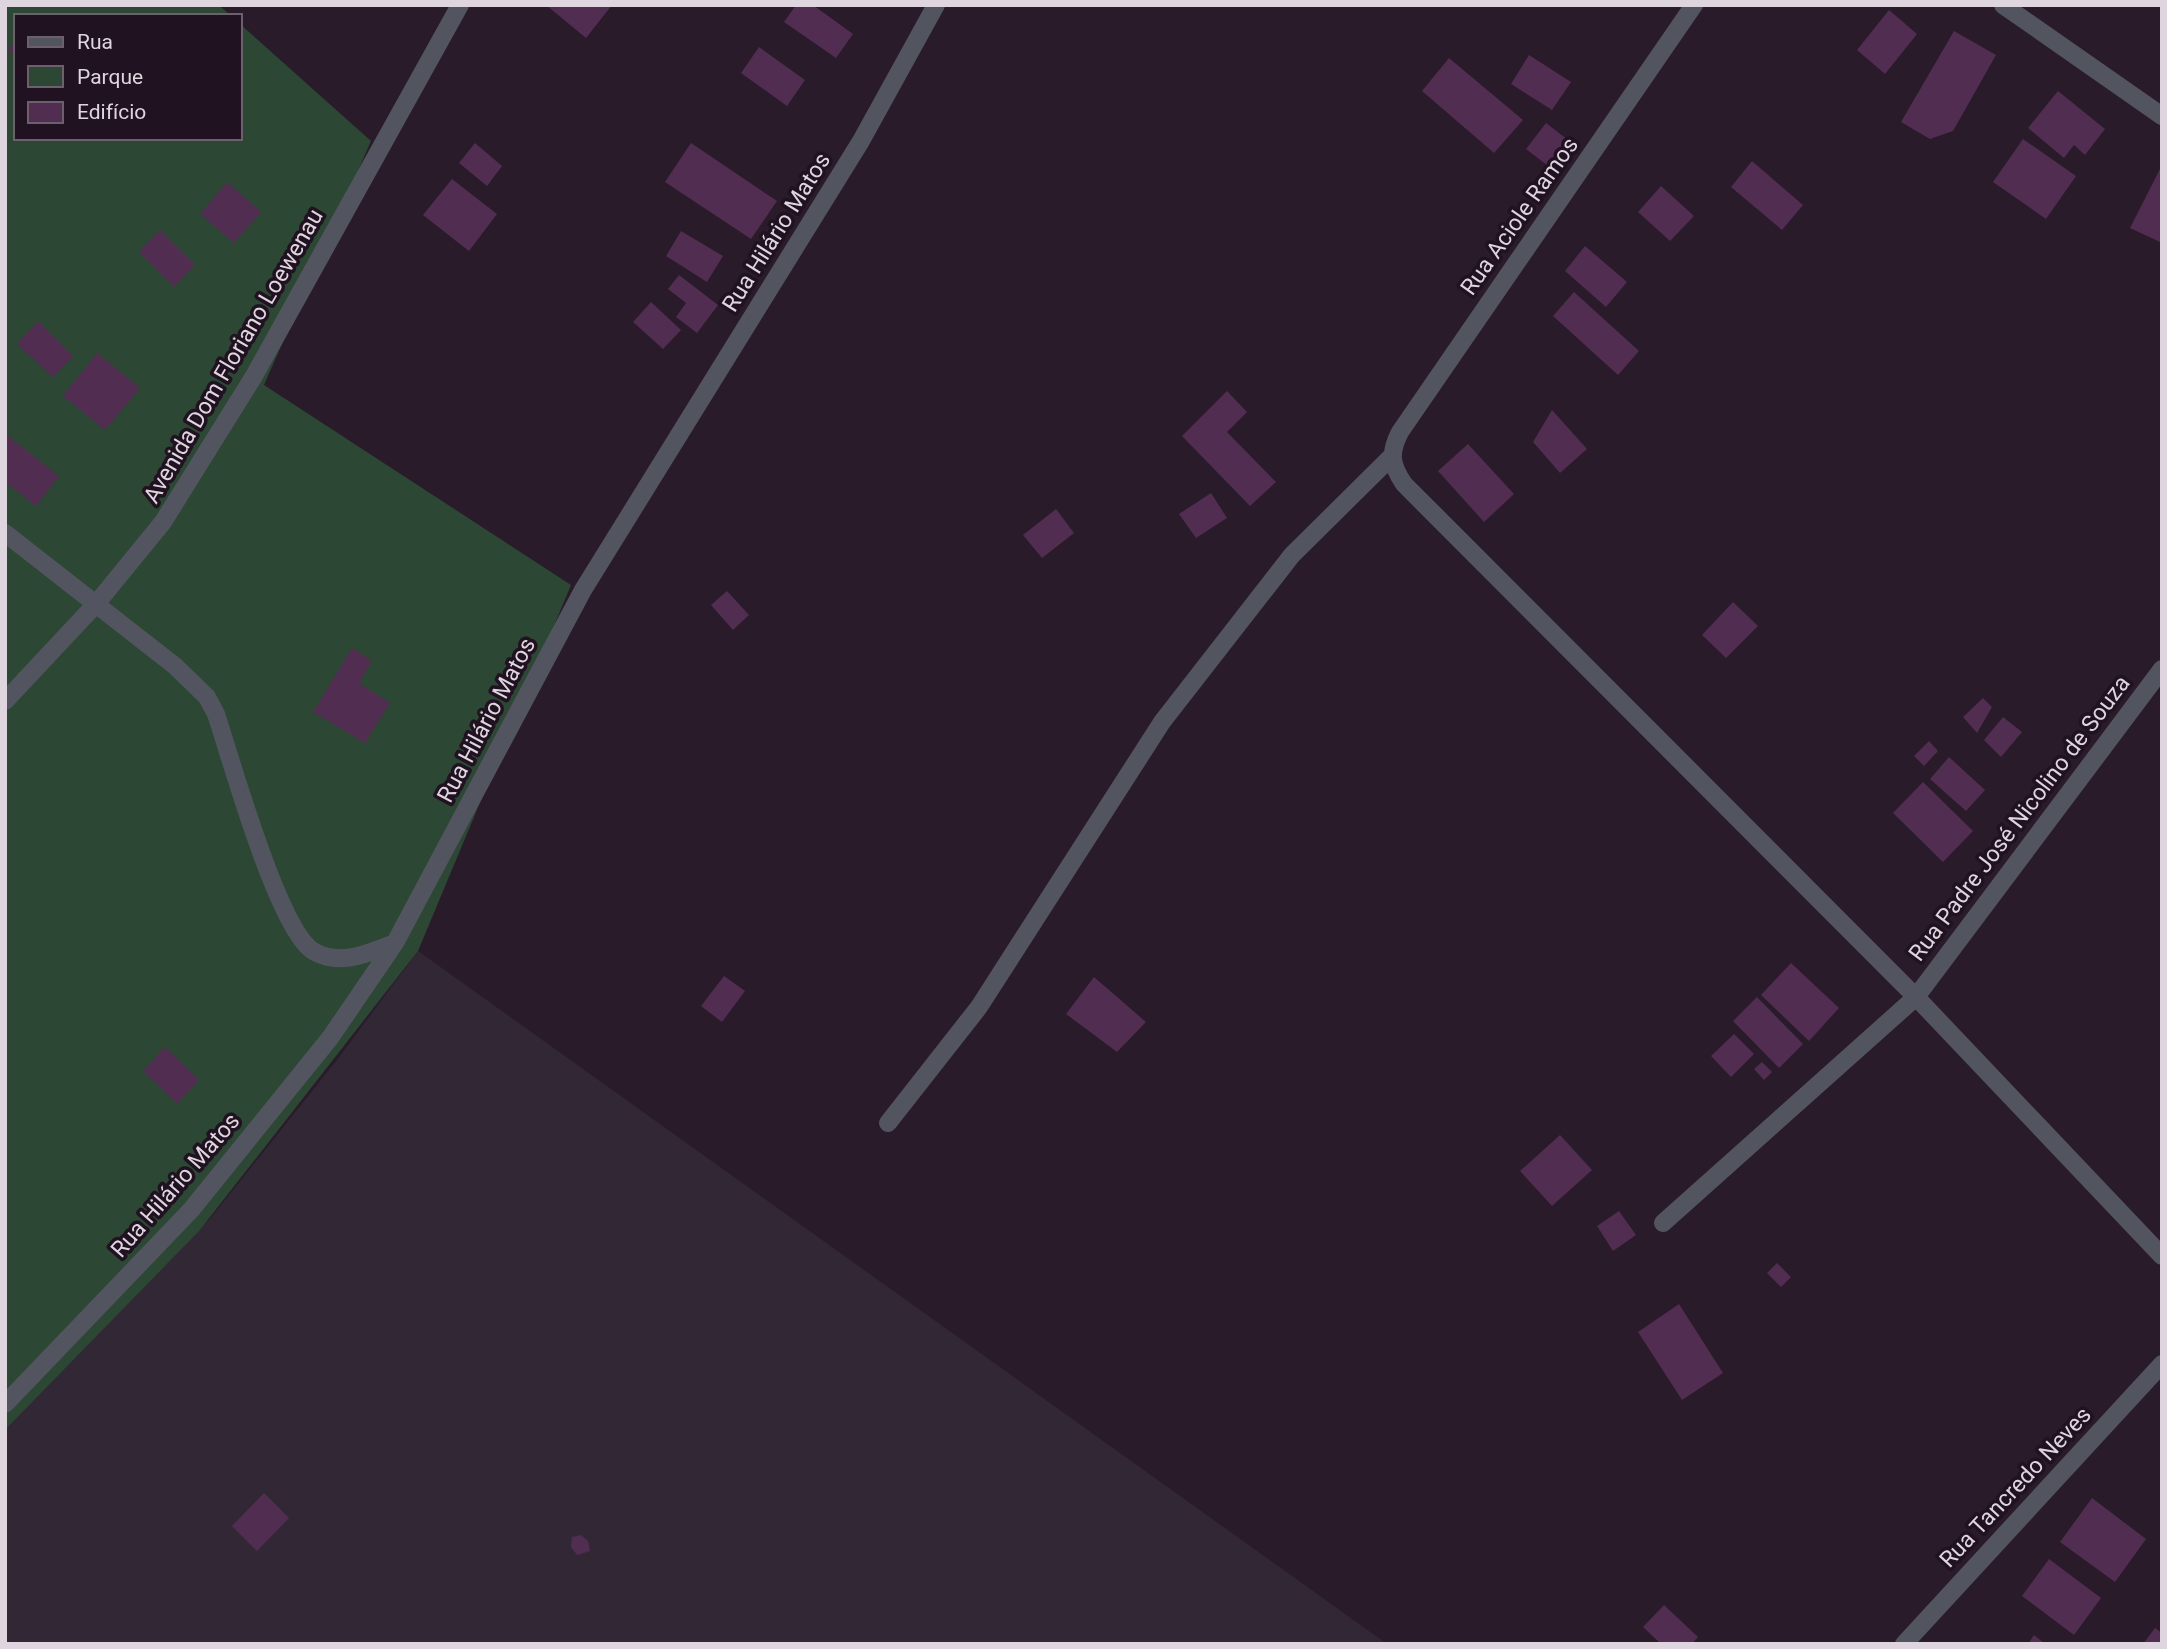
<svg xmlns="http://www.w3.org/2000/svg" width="2167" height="1649" font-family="Roboto,sans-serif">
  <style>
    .industrial { fill: #322835 }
    .green { fill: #2c4734 }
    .building { fill: #512d51 }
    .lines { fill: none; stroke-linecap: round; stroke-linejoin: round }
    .minor { stroke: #52555f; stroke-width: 18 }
    .labels { text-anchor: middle; stroke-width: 7; stroke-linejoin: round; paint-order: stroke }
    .street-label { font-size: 23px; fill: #dfd5df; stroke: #201220 }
  </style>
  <rect width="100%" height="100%" fill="#2a1b2a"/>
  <!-- industrial -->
  <path class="industrial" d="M418,951L1387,1644H5V1430L209,1220L337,1060Z"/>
  <!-- green -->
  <path class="green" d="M5,5H219L231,16H16V138H240V24L371,141L264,385L571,585L418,951L200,1230L5,1430Z"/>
  <!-- building -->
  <path class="building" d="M546,5H612L586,38Z
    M796,5H813L853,34L836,58L784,22Z
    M1889,10L1917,34L1885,74L1857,50Z
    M1954,31L1996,55L1953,131L1930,139L1901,122Z
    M16,41V57L8,49Z
    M759,47L805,80L787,106L741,73Z
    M1529,55L1571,82L1552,110L1511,84Z
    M1449,58L1523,120L1494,153L1422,91Z
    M2058,91L2105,129L2085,155L2074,145L2064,158L2028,128Z
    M1546,123L1572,143L1552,169L1526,149Z
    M2023,139L2076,176L2046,219L1993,182Z
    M475,143L502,166L487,186L459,163Z
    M691,143L777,201L751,239L665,182Z
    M1752,161L1803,205L1782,230L1731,187Z
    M2162,165V239L2160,242L2130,228Z
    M452,179L497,214L469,251L423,215Z
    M227,182L261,212L234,243L200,214Z
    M1661,186L1694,216L1670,241L1638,212Z
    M160,230L195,265L174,287L139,252Z
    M681,231L723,256L707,282L666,256Z
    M1585,246L1627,282L1606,307L1565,271Z
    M679,275L718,305L697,333L676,317L686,303L668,289Z
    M1574,292L1639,351L1618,375L1553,316Z
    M651,302L681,330L663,349L633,322Z
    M38,321L73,356L53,377L17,344Z
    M97,353L140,388L105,430L63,396Z
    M1227,391L1247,412L1227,432L1276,482L1250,506L1182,436Z
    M1552,410L1587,449L1560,473L1533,442Z
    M7,435L59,476L36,506L5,482Z
    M1468,444L1514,494L1484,522L1438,471Z
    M1211,493L1227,518L1196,538L1179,514Z
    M1056,509L1074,533L1042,558L1023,535Z
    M727,591L749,615L733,630L711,605Z
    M1733,602L1758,626L1726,658L1702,635Z
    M352,648L372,661L359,683L390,703L365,743L313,712Z
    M1983,698L1992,707L1977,733L1963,717Z
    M2003,717L2022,732L2001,757L1984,740Z
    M1929,741L1938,751L1924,766L1914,756Z
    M1949,757L1985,790L1966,811L1930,779Z
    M1923,782L1973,831L1943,862L1893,813Z
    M1791,963L1839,1008L1809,1041L1761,995Z
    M724,976L745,991L722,1022L701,1006Z
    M1094,977L1146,1022L1117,1052L1066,1014Z
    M1757,997L1803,1044L1779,1068L1733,1021Z
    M1734,1034L1754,1054L1731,1077L1711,1056Z
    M165,1047L199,1080L177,1104L143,1071Z
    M1762,1062L1772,1072L1764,1080L1754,1069Z
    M1560,1135L1592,1170L1552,1206L1520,1171Z
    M1619,1211L1636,1235L1613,1251L1597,1226Z
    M1777,1263L1791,1277L1781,1287L1767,1273Z
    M1679,1304L1723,1373L1682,1400L1638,1332Z
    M264,1493L289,1518L257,1551L232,1526Z
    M2092,1498L2146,1539L2115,1582L2060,1542Z
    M581,1535L588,1541L590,1551L577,1555L571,1547L572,1537Z
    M2049,1559L2101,1598L2074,1635L2022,1596Z
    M1664,1605L1698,1637L1692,1644H1661L1643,1627Z
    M2155,1628L2162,1633V1644H2143Z
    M2034,1635L2045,1644H2028Z"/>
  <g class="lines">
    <!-- minor -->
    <path class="minor" d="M1694,5L1400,432C1389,453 1391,465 1404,484L1916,997L2162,1256
      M2003,5L2162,116
      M5,533L175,666L207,697L216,714C231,759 278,929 313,951C340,967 368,953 395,943
      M5,701L96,604L163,522L254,376L460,5
      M888,1123L979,1007L1162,722L1292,555L1391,457
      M1663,1223L1916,997L2162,669
      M5,1404L191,1210L330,1038L395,943L583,590L861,141L936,5
      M1904,1644L2162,1364"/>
  </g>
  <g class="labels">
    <!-- street labels -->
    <g class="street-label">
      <text transform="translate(1519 216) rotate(-55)" y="8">Rua Aciole Ramos</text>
      <text transform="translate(776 232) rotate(-58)" y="8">Rua Hilário Matos</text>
      <text transform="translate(233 356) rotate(-60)" y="8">Avenida Dom Floriano Loewenau</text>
      <text transform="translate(486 720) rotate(-62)" y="8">Rua Hilário Matos</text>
      <text transform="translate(2019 818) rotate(-53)" y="8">Rua Padre José Nicolino de Souza</text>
      <text transform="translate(175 1185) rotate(-49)" y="8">Rua Hilário Matos</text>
      <text transform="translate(2015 1487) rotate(-47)" y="8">Rua Tancredo Neves</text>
    </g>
  </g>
  <!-- border -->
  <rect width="2167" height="1649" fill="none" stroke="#dfd5df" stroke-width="14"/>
  <!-- legend -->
  <rect x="14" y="14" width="228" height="126" fill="#201220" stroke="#6c606c" stroke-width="2"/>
  <rect x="28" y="37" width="35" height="10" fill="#52555f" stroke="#6c606c" stroke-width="2"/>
  <text x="77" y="49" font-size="21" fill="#dfd5df">Rua</text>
  <rect x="28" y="66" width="35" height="21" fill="#2c4734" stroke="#6c606c" stroke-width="2"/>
  <text x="77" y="84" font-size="21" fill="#dfd5df">Parque</text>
  <rect x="28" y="102" width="35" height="21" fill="#512d51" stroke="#6c606c" stroke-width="2"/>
  <text x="77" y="119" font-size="21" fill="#dfd5df">Edifício</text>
</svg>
